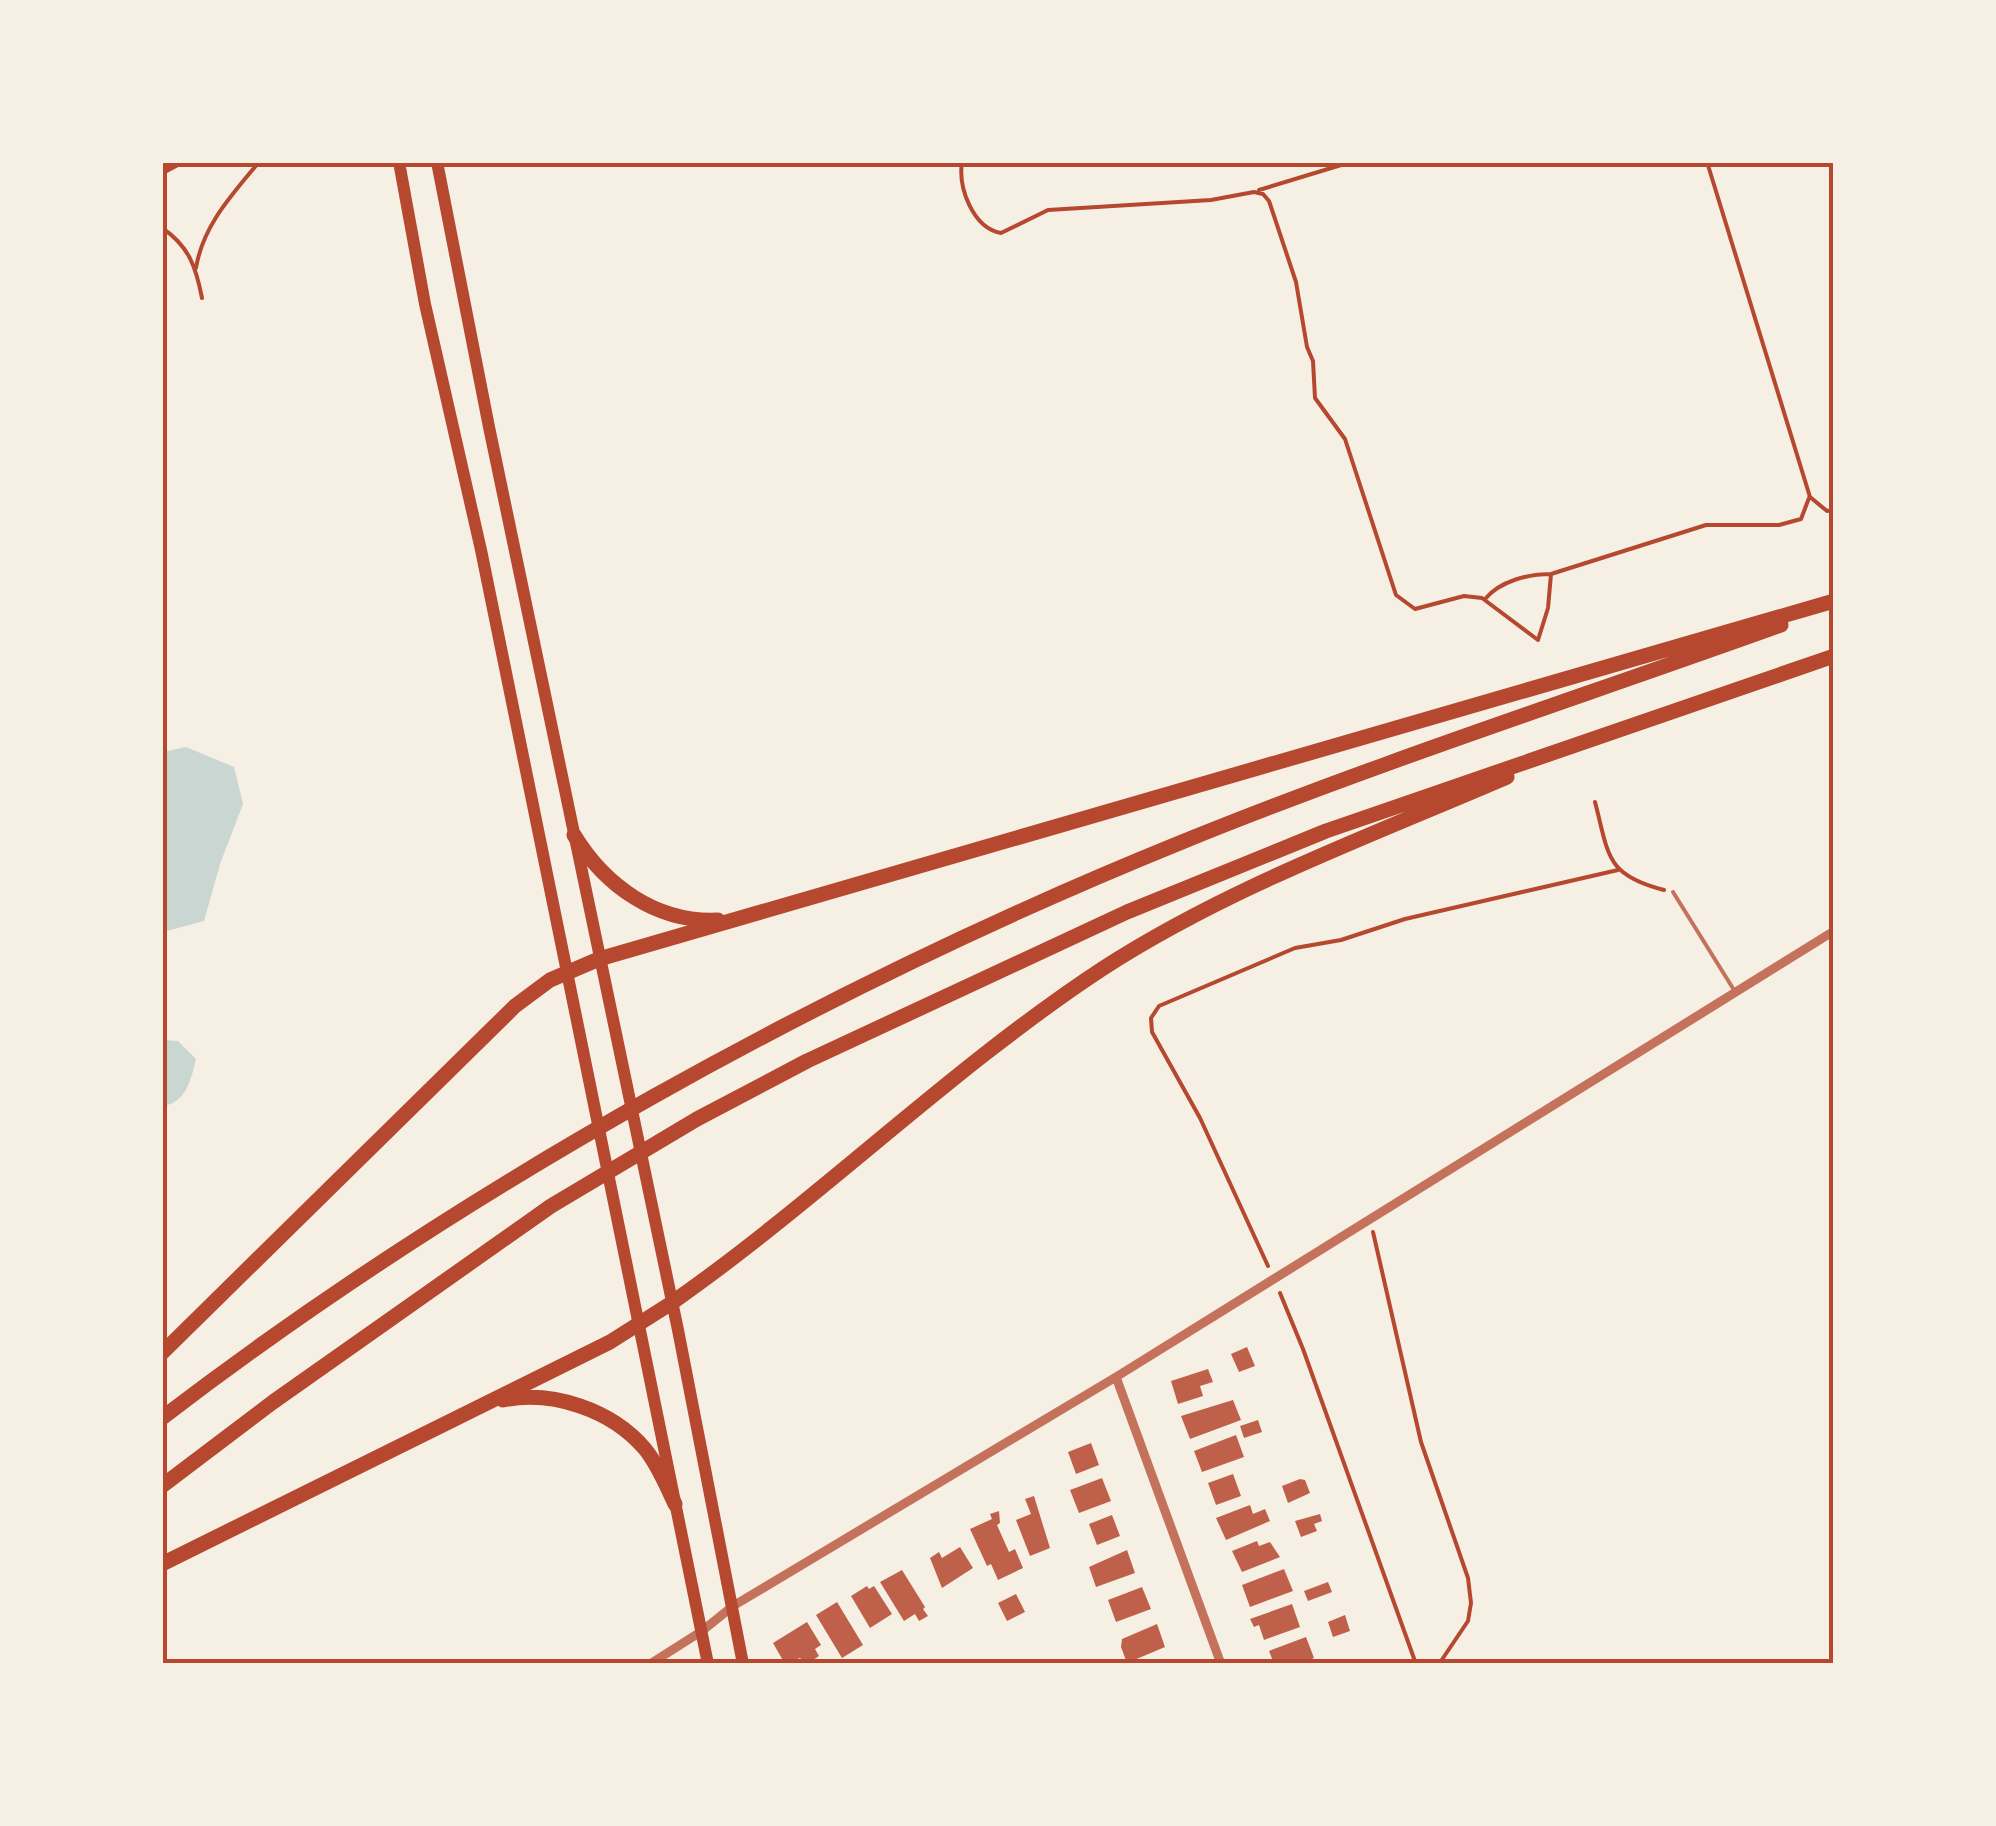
<svg xmlns="http://www.w3.org/2000/svg" width="1996" height="1826" font-family="'Crimson Pro',serif">
  <style>
    .water { fill: #c9d6d2 }
    .building { fill: #bf614a }
    .lines { fill: none; stroke-linecap: round; stroke-linejoin: round }
    .path { stroke: #b5482f; stroke-width: 4 }
    .service { stroke: #c5725c; stroke-width: 4 }
    .minor { stroke: #c5725c; stroke-width: 9 }
    .primary { stroke: #b5482f; stroke-width: 12 }
    .motorway { stroke: #b5482f; stroke-width: 15 }
    .neatline { fill: none; stroke: #b5482f; stroke-width: 4 }
  </style>
  <rect width="100%" height="100%" fill="#f6efe4"/>
  <!-- water -->
  <path class="water" d="M186,747L234,767L243,804L220,864L204,921L163,932V752Z
    M163,1040L178,1041L196,1059C191,1079 187,1102 163,1106Z"/>
  <!-- building -->
  <path class="building" d="M1247,1347L1255,1366L1239,1372L1231,1354Z
    M1208,1369L1213,1382L1200,1386L1203,1396L1178,1404L1171,1381Z
    M1233,1400L1241,1420L1190,1439L1181,1416Z
    M1258,1420L1262,1432L1244,1438L1240,1426Z
    M1236,1435L1244,1457L1202,1472L1194,1451Z
    M1091,1443L1099,1465L1076,1474L1068,1452Z
    M1233,1474L1241,1496L1216,1505L1208,1483Z
    M1102,1478L1111,1501L1079,1513L1070,1490Z
    M1300,1479L1305,1480L1310,1493L1288,1503L1282,1486Z
    M1034,1496L1050,1548L1030,1556L1016,1520L1031,1514L1025,1499Z
    M1250,1505L1253,1514L1265,1509L1270,1521L1226,1540L1216,1518Z
    M999,1511L1000,1523L997,1525L1009,1552L1015,1549L1023,1568L998,1580L991,1564L987,1566L970,1529L992,1519L990,1514Z
    M1320,1514L1322,1521L1314,1524L1317,1531L1301,1537L1295,1521Z
    M1112,1515L1120,1536L1097,1545L1089,1524Z
    M1257,1541L1259,1546L1270,1542L1280,1557L1242,1572L1232,1551Z
    M960,1547L973,1568L942,1588L930,1558L939,1552L942,1558Z
    M1127,1550L1135,1573L1096,1587L1089,1567Z
    M1284,1569L1293,1591L1250,1607L1242,1585Z
    M902,1570L925,1607L923,1609L928,1616L919,1621L915,1614L904,1621L880,1582Z
    M1328,1582L1332,1592L1308,1601L1304,1591Z
    M867,1586L869,1589L874,1586L892,1614L870,1628L851,1596Z
    M1142,1587L1151,1609L1116,1622L1108,1600Z
    M1016,1594L1025,1612L1007,1621L998,1603Z
    M837,1602L863,1645L842,1658L816,1615Z
    M1292,1604L1300,1627L1264,1640L1259,1625L1254,1627L1250,1619Z
    M1345,1615L1350,1631L1333,1637L1328,1622Z
    M807,1622L821,1645L815,1649L819,1656L807,1664L800,1658L785,1664L773,1643Z
    M1157,1624L1165,1647L1127,1663L1121,1647L1122,1639Z
    M1306,1637L1314,1658L1301,1664H1274L1269,1651Z"/>
  <g class="lines">
    <!-- path -->
    <path class="path" d="M962,162C958,188 973,228 1001,233L1048,210L1211,200L1254,192L1263,194L1269,201L1296,282L1307,347L1313,361L1315,398L1345,439L1396,595L1415,609L1464,596L1482,598L1538,640L1548,608L1551,574
      M1707,162L1810,497L1827,511L1834,510
      M1259,190L1351,162
      M162,228C189,246 196,267 202,298
      M196,268C203,225 232,195 259,162
      M1485,599C1500,581 1528,574 1551,574L1706,525H1779L1801,519L1809,498
      M1595,802C1609,855 1605,875 1664,890
      M1373,1232L1421,1442L1468,1578L1471,1603L1468,1621L1439,1664
      M1268,1266L1200,1118L1152,1032L1151,1018L1159,1006L1295,948L1341,940L1405,919L1618,870
      M1280,1293L1303,1349L1416,1664"/>
    <!-- service -->
    <path class="service" d="M1673,892L1734,990"/>
    <!-- minor -->
    <path class="minor" d="M1116,1377L1221,1664
      M650,1664L702,1631L733,1606L1116,1377L1834,931"/>
    <!-- primary -->
    <path class="primary" d="M399,162L425,304L481,550L708,1664
      M437,162L489,427L678,1330L743,1664
      M162,169L175,162"/>
    <!-- motorway -->
    <path class="motorway" d="M574,835C605,886 657,923 718,920
      M162,1353L515,1006L550,980L599,959L1834,601
      M503,1400C553,1390 612,1410 645,1449C658,1465 666,1485 675,1504
      M162,1418C465,1186 829,985 1182,842C1379,762 1581,697 1781,625
      M162,1486L273,1402L551,1206L697,1119L807,1061L1127,912L1326,831L1834,656
      M162,1564L610,1342L670,1304C819,1200 950,1069 1102,969C1227,888 1370,836 1507,777"/>
  </g>
  <!-- border -->
  <rect width="1996" height="1826" fill="none" stroke="#f6efe4" stroke-width="330"/>
  <rect x="165" y="165" width="1666" height="1496" class="neatline"/>
</svg>
